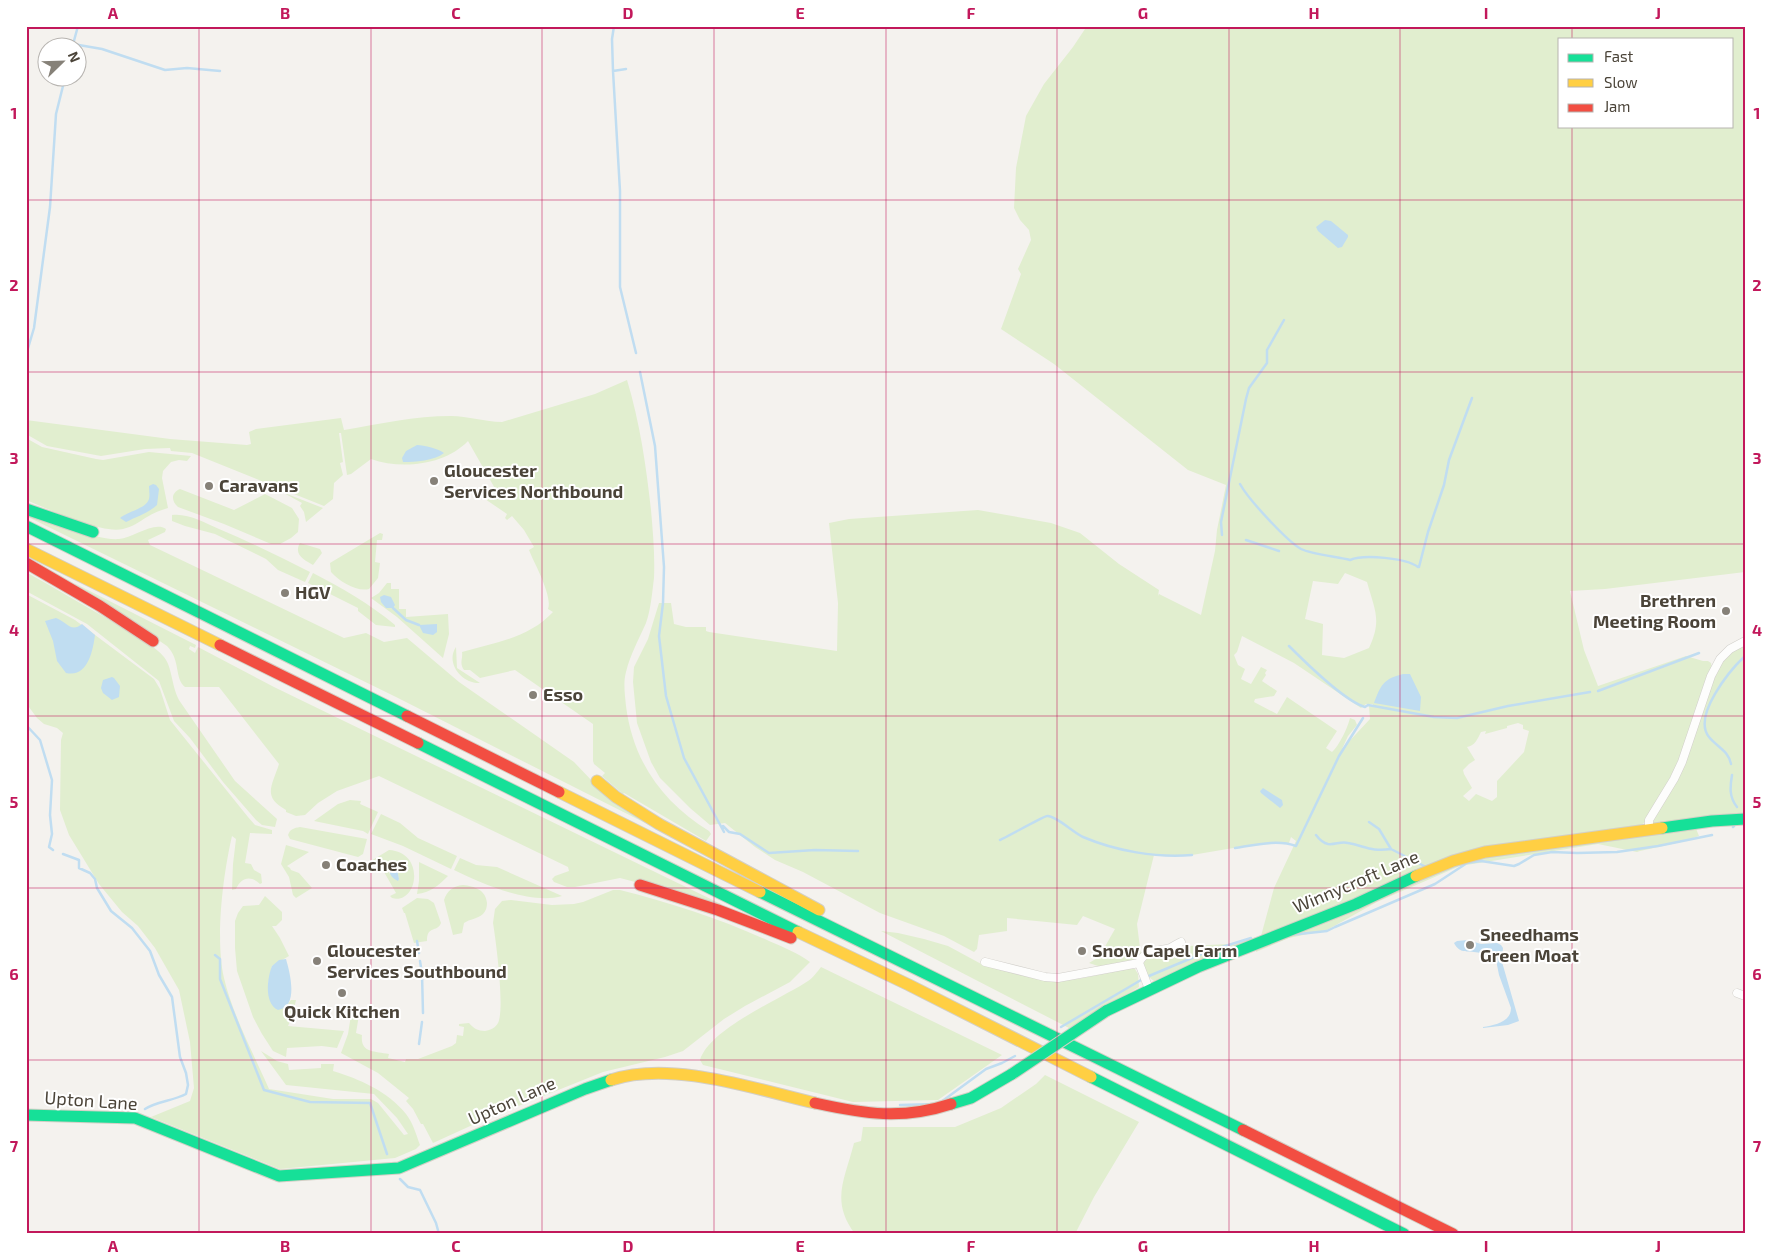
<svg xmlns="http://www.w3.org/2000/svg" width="1771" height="1260" font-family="'Exo 2',sans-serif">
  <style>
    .green { fill: #e1eecf; fill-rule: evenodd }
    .water { fill: #c0ddf1 }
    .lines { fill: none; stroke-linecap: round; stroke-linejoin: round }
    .stream { stroke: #c0ddf1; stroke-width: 2.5 }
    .street-casing { stroke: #d2d0cb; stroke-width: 9 }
    .fast-casing { stroke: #d3cfc5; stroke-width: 13 }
    .slow-casing { stroke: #d3cfc5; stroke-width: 13 }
    .jam-casing { stroke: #d3cfc5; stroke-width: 13 }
    .street { stroke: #fdfdfc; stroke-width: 8 }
    .fast { stroke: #16e098; stroke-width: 11 }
    .slow { stroke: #ffcf43; stroke-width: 11 }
    .jam { stroke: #f24e42; stroke-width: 11 }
    .fast-bridge-casing { stroke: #d3cfc5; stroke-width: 13; stroke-linecap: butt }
    .fast-bridge { stroke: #16e098; stroke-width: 11 }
    .grid { fill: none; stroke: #c2185b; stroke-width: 1; stroke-opacity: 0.55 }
    .poi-dot { fill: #868178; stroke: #fff; stroke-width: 2 }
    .labels { text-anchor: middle; stroke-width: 4; stroke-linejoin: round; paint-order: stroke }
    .poi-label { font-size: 18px; font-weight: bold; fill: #4b4439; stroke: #fff; text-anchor: start }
    .street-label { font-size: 18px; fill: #4b4439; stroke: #fff }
    .neatline { fill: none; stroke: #c2185b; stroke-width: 2 }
    .grid-label { font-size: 16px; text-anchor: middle; font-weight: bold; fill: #c2185b }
  </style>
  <rect width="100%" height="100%" fill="#f4f2ee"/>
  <!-- green -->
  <path class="green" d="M1087,26H1745V572L1605,589L1570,591L1584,650L1598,686L1686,656L1703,661H1708L1711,663L1712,668L1676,771L1645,822L1640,826L1641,828L1493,849L1154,981L1146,975L1142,964L1148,956L1166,953L1188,946L1229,944L1261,936L1274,888L1296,841L1291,837L1289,843L1251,845L1192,855H1154L1137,924L1141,956L1129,962L1101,967L1089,963L1099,957L1115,929L1083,916L1077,925L1007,918V931L979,935L977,949L974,952L944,936L880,913L803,872L775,860L755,847L725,823L710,825L690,808L660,778L651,762L637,723L633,682L634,667L648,639L659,603H671L674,624L686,627H706V631L709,632L837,651L838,603L829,523L849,519L978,510L1051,523L1080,533L1119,564L1159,590L1158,596L1159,594L1201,615L1215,551L1217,530L1226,485L1188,470L1054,364L1001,329L1021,274L1018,269L1031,240L1029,230L1020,220L1014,208L1016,168L1026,116L1044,84L1073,47ZM1560,39H1732V126H1560ZM1345,573L1367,582C1375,611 1382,620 1369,648L1344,658L1322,655L1323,624L1305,619L1313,581L1338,584ZM1242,636L1294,663L1361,708L1366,704H1373L1372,706H1369L1370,719L1342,749L1348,736L1357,725L1355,720L1350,718C1348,727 1339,746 1332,752L1326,748L1337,731L1287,697L1277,714L1254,702L1255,699L1274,696L1277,691L1262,681L1266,675L1265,673L1267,670L1261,667L1251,684L1241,679L1245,669L1238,665L1234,655L1237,652ZM1518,723L1523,725V729L1529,731L1524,752L1497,781V797L1492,801L1476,794L1469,801L1463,796L1472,788L1464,774L1463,770L1469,764L1475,760L1467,747C1475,746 1478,738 1481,732L1486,731L1485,734L1507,728V726Z
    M627,380C640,423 646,465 651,510C653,533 655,555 654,578C652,593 651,609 646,623C639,639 630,655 626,672C623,683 625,695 626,706C633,761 662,802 709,831L711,834L706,841L624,793L623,794L602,776L605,773L594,764L593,761V724L515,670L480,678L470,670H464C459,663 463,659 462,652C494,643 529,638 553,612L548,609C553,596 534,563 529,550L534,547L524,530L512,516L507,520L505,518L507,514L485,499L497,492L468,441C445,465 402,470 371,459L351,474L347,475L341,433H339L343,462L340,463L343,475L334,483L333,499L324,506L192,453L171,451L170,448L145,449L101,456L47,446L26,434V420L170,439L247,445L251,444L249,432L256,429L341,418L344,430C379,424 415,416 451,416C468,416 485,422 502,422L595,394Z
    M26,438L42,447L96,459L103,460L149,452L191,456L187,461L179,460L171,462L163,471L162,478L168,508C161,510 153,513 147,517C139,522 132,527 123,529C100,534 49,509 26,500Z
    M180,489L234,510L265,494L292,508L299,519L298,532L291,538L280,544H271L224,524L178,507C171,501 171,493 180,489Z
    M282,492L323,508L306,522L304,512L300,506L302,503Z
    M26,511C49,520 96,541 119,539C133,538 154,521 166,529L165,532L148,540L150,545L344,638L366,633L384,642L407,638L459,682L574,762L594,783L657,829L396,697L26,516Z
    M172,515C188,513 205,523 219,529C250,542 280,557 310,572L305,582L278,570L266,559L215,534L185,526L172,521Z
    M380,533L383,534L382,540H377L375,562L380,563L378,578L369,589C357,592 340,582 331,572L330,563Z
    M300,543L320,549L322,553L313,565C305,560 293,555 300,543Z
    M26,572C61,592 95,611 129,632C140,639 155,646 164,657C173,668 171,688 181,703L235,781L277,819L275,827L262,825L256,820L223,782L190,738L174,721L159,681L87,624L26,591Z
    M313,573C342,588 370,604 395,625V627L376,625L358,611V608L308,583Z
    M74,583L196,645L195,648L190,646L189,649L195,653L198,647L274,687L723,905L620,878L575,887H567L554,882L552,879L555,876L569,871L568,867L379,776L337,791L318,803L305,815L296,816L286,812V810C262,797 272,786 279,764L219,687H185C174,678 181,660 167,646Z
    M387,583H391V589H399V609H406V617L448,614L449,634L443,658L397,617L371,598L379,593Z
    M26,594L75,620L154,679L160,689L170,720L248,817L255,825L272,830V834L250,833L245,863L251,864L254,870L261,874L262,883L260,884C251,875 241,877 236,889L232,890L233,864L236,839L232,836C223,875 215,939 224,978C232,1013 254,1055 269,1089L333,1099H371L378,1103L404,1135L408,1134L397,1118L374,1094L286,1085L261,1051L277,1061L288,1064L289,1070L321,1068V1064H334L333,1071C359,1079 388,1091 406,1114C413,1123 416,1134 420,1145L416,1149L395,1158L280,1169L151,1117L190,1101L194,1088L190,1042L179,990L155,948L138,926L122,912L99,884L69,835L60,810L61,740L63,733L57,728L44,724L37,718L26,703Z
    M1745,643V814L1718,815L1655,825L1653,821L1654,818L1672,787L1701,706L1723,657Z
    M456,647L457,668L480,683C462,684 445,663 456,647Z
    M350,800L361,801L360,804L378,812L368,834L363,831L314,821L338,804Z
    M381,814L400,823L418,838L457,856L451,869L403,846L371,834Z
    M1695,826L1699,836L1681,842L1640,851L1637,852L1598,844L1460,866L1377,902L1327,930L1289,938L1256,952V947L1440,869L1473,860Z
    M300,827L367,839L363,854L358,857L290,839L288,835C290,829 294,828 300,827Z
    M286,845L309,852L287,866L290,868L291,870L299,873L312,888L296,898L293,895L289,877L281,864Z
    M389,850C426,852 418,905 392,898L390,896L396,893L379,863L374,866L371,861ZM391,862L397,869L399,880L389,873V864Z
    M460,858L476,865L497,867L562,896C531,905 482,884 454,870Z
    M419,862L448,876C439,885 430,893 417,894L419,881Z
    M463,885C474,886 486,890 487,903C487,907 486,911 483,914C477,919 470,919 464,923L462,933L453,935L444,900C447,891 453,886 463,885Z
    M613,890H620C671,903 721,919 769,941C783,947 798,953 810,962L790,982L745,1006L724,1019L683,1051L665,1057L603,1072L479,1122L433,1143L423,1124H421L413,1109L406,1101L409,1098L378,1073L341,1053L348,1034L351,1015H359L356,1033L362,1035C360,1053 374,1051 389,1054L388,1058L405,1062L406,1059H418L452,1046L456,1043L457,1035L463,1036L464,1027L459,1026V1024L469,1023C473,1028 478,1031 485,1031C491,1030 495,1028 498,1023C505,1009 496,941 493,923L495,909L502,901L511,900L552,905L574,904L583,902Z
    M265,896L282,912V920L276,926H272L280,938L289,956L272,966L268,984L284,1009L291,1000H296L292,1017L288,1026L344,1031L337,1048L322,1046L287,1048L286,1057L273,1051L262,1034L253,1017L237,971L235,948V921L238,913L243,906L259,905Z
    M417,898L428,899L434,903L441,923C437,933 427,925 427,941L414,943L405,913H404L402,908Z
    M881,931L898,933L924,939L948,946L985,966L1045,981L1078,979L1132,968L1135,969L1138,974L1139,987L1069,1028Z
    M821,967L1002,1055L938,1100L853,1102L703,1065L700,1060C710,1028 781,999 808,981C813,978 817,972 821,967Z
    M1045,1075L1139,1122L1094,1197L1075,1234H855C830,1201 845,1179 854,1143L861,1141L863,1127H955L1001,1108L1036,1084Z"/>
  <!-- water -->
  <path class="water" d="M1325,220L1331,221L1348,235V237L1342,247L1338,248L1318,231L1316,227Z
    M417,445C424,445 439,449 444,453C434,461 415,462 403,462L402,458L406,451Z
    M153,484L156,485L159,489L157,505C148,513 136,517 126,522L120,518C128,511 146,509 149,499C150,495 149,490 149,486Z
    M384,595L391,597L395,605L393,608H386L381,602L380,597Z
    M56,618C67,622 71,633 82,624L95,635C93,650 88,678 66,673L57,661L53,641L45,621Z
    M437,624V632L433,635L423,633L419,625Z
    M1403,674H1410L1421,697L1420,711L1374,703C1381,685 1383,679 1403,674Z
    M112,677L114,678L120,686L119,697L112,700L103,693L101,688L103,680Z
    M1263,788L1282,800L1283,805L1280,808L1261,793L1260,791Z
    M391,862L397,869L399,879L398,881C390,877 389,873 389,865Z
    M1468,940L1481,944L1497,943L1501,945L1503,948L1502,962L1519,1021L1508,1025L1483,1028V1027C1495,1025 1511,1022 1511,1008L1499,975L1496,960C1491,958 1486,955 1480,953C1469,950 1460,955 1454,943L1457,941Z
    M286,959C290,973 299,1007 278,1010C264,1003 267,979 272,966L279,960Z"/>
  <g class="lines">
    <!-- stream -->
    <path class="stream" d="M614,26L612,39L613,71L620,191V287L636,353
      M73,44L102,49L165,70L187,68L220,71
      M72,48L78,26
      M613,71L626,69
      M26,355L34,328L50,207L56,114L65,78
      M640,372L655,446L664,567L663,603L659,636L666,696L684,758L724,832
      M1240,484C1248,499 1287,541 1301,549C1311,554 1338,557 1350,560C1364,554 1406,558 1418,567
      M1222,535L1221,522L1246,399L1249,388L1267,363V350L1284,320
      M1246,540L1279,551
      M1419,567L1428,532L1444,485L1449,460L1472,398
      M393,608L406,620L419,625
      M1289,646C1305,662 1344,701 1365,707L1368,705L1434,717L1457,718L1508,706L1590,692
      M1598,691L1699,653
      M26,725L40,740L52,780L50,815L52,834L49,847L53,850
      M1731,764C1729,751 1717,747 1709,737C1692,716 1730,670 1745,656
      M1732,775C1730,787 1729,797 1737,807
      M1369,822L1379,829L1391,849L1426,867
      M723,826L729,832L740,834L769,853L815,850L858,851
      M1733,827L1734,826
      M1316,835C1319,839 1323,843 1328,844C1335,845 1341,841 1348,843C1365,846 1371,852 1391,849
      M1000,840C1007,837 1044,816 1047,816C1055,815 1074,833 1083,837C1116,851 1156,858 1192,855
      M1235,848C1254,845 1278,839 1296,846L1339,756L1363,718
      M63,854L79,860V868L90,873L95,879L97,888L111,911L132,928L150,951L159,975L172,997L180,1057L186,1073L188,1085L186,1094C173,1101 157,1101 145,1109
      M1290,935L1327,931L1335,927L1435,884L1467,863L1481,861L1514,866L1519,864L1534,855L1552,852L1577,853L1617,852L1658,846L1712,835
      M417,941L419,953
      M215,955L220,959V979L264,1090L310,1102L370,1103L387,1154
      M420,961L422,974L423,1013
      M1149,976L1206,952L1251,938
      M1061,1027L1141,980
      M419,1044L422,1022
      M941,1102L986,1069L1002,1063L1015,1056
      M900,1105L936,1104
      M400,1179L408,1187L420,1190L436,1223L439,1234"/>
    <defs>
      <path id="street" d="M1649,830V820L1674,779L1682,762L1711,676L1720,659L1730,649L1745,641
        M985,962L1045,977L1058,978L1139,963C1144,950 1159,951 1170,948C1174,946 1177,944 1181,942
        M1139,963L1149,989
        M1737,993L1745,996"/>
      <path id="fast" d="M26,509L93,532
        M26,526L407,716
        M418,743L798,932
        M1662,828L1712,821L1745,819
        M760,892L1243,1130
        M1106,1011L1198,967L1356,904L1416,876
        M1091,1077L1404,1234
        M951,1104L971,1098L1012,1074
        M26,1115L135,1118L279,1176L399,1168L585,1089L611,1080"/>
      <path id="slow" d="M26,549L220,645
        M597,781L616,797L659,824L819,910
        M559,792L760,892
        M1416,876L1453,861L1485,852L1662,828
        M798,932L909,985L1091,1077
        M611,1080C671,1060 755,1089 815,1103"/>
      <path id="jam" d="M26,563L100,606L153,641
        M220,645L418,743
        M407,716L559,792
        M640,885L718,910L791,938
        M815,1103C865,1114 902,1120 951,1104
        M1243,1130L1453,1234"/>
    </defs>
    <!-- street casing -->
    <use href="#street" class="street-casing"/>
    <!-- fast casing -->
    <use href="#fast" class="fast-casing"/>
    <!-- slow casing -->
    <use href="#slow" class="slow-casing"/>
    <!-- jam casing -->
    <use href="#jam" class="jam-casing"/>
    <!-- street -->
    <use href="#street" class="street"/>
    <!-- fast -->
    <use href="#fast" class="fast"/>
    <!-- slow -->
    <use href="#slow" class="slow"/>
    <!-- jam -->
    <use href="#jam" class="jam"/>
    <defs>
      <path id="fast-bridge" d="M1012,1074L1106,1011"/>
    </defs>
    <!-- fast-bridge casing -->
    <use href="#fast-bridge" class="fast-bridge-casing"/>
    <!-- fast-bridge -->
    <use href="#fast-bridge" class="fast-bridge"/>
  </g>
  <!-- grid -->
  <path class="grid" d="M199,26V1234M371,26V1234M542,26V1234M714,26V1234M886,26V1234M1057,26V1234M1229,26V1234M1400,26V1234M1572,26V39M1572,126V1234M26,200H1745M26,372H1745M26,544H1745M26,716H1745M26,888H1745M26,1060H1745"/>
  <!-- markers -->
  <g class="poi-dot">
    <circle cx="434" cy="481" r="5"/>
    <circle cx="209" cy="486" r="5"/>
    <circle cx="285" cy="593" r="5"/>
    <circle cx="1726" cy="611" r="5"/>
    <circle cx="533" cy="695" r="5"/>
    <circle cx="326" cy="865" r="5"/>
    <circle cx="1470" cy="945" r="5"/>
    <circle cx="1082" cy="951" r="5"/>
    <circle cx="317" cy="961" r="5"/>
    <circle cx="342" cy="993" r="5"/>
  </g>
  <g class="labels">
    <!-- poi labels -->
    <g class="poi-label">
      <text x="444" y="477">Gloucester<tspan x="444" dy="21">Services Northbound</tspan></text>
      <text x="219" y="492">Caravans</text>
      <text x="295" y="599">HGV</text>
      <text x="1716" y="607" text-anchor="end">Brethren<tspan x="1716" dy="21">Meeting Room</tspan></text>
      <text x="543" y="701">Esso</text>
      <text x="336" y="871">Coaches</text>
      <text x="1480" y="941">Sneedhams<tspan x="1480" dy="21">Green Moat</tspan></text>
      <text x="327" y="957">Gloucester<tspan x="327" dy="21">Services Southbound</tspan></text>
      <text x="1092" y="957">Snow Capel Farm</text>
      <text x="342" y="1018" text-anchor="middle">Quick Kitchen</text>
    </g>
    <!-- street labels -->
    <g class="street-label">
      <text transform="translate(1356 882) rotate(-23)" y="6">Winnycroft Lane</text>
      <text transform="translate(91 1101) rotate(4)" y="6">Upton Lane</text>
      <text transform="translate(512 1101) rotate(-24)" y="6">Upton Lane</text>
    </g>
  </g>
  <!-- border -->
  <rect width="1771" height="1260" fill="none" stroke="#ffffff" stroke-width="55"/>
  <!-- legend -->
  <rect x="1558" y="38" width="175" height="90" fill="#ffffff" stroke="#b7b4b0"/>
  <rect x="1568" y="54" width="25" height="8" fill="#16e098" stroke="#b7b4b0"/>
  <text x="1604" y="62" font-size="15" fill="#4b4439">Fast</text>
  <rect x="1568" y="79" width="25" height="8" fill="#ffcf43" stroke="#b7b4b0"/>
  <text x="1604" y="88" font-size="15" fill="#4b4439">Slow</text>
  <rect x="1568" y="104" width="25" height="8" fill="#f24e42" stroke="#b7b4b0"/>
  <text x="1604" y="112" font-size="15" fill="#4b4439">Jam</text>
  <!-- north arrow -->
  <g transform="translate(62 62) rotate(67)"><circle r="24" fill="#ffffff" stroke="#b7b4b0"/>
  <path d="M0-4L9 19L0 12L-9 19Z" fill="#868178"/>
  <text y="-8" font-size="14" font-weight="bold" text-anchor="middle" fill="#4b4439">N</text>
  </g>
  <rect x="28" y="28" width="1716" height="1204" class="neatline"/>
  <g class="grid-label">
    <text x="113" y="19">A</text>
    <text x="285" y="19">B</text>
    <text x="456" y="19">C</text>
    <text x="628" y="19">D</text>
    <text x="800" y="19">E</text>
    <text x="971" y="19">F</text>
    <text x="1143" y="19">G</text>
    <text x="1314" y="19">H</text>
    <text x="1486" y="19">I</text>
    <text x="1658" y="19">J</text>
    <text x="14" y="119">1</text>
    <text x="1757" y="119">1</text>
    <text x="14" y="291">2</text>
    <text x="1757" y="291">2</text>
    <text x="14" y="464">3</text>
    <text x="1757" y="464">3</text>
    <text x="14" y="636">4</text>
    <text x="1757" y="636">4</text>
    <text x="14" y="808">5</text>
    <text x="1757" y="808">5</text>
    <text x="14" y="980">6</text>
    <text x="1757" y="980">6</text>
    <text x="14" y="1152">7</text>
    <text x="1757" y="1152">7</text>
    <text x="113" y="1252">A</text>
    <text x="285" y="1252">B</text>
    <text x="456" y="1252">C</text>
    <text x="628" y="1252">D</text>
    <text x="800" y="1252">E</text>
    <text x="971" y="1252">F</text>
    <text x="1143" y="1252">G</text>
    <text x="1314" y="1252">H</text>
    <text x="1486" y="1252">I</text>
    <text x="1658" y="1252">J</text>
  </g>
</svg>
